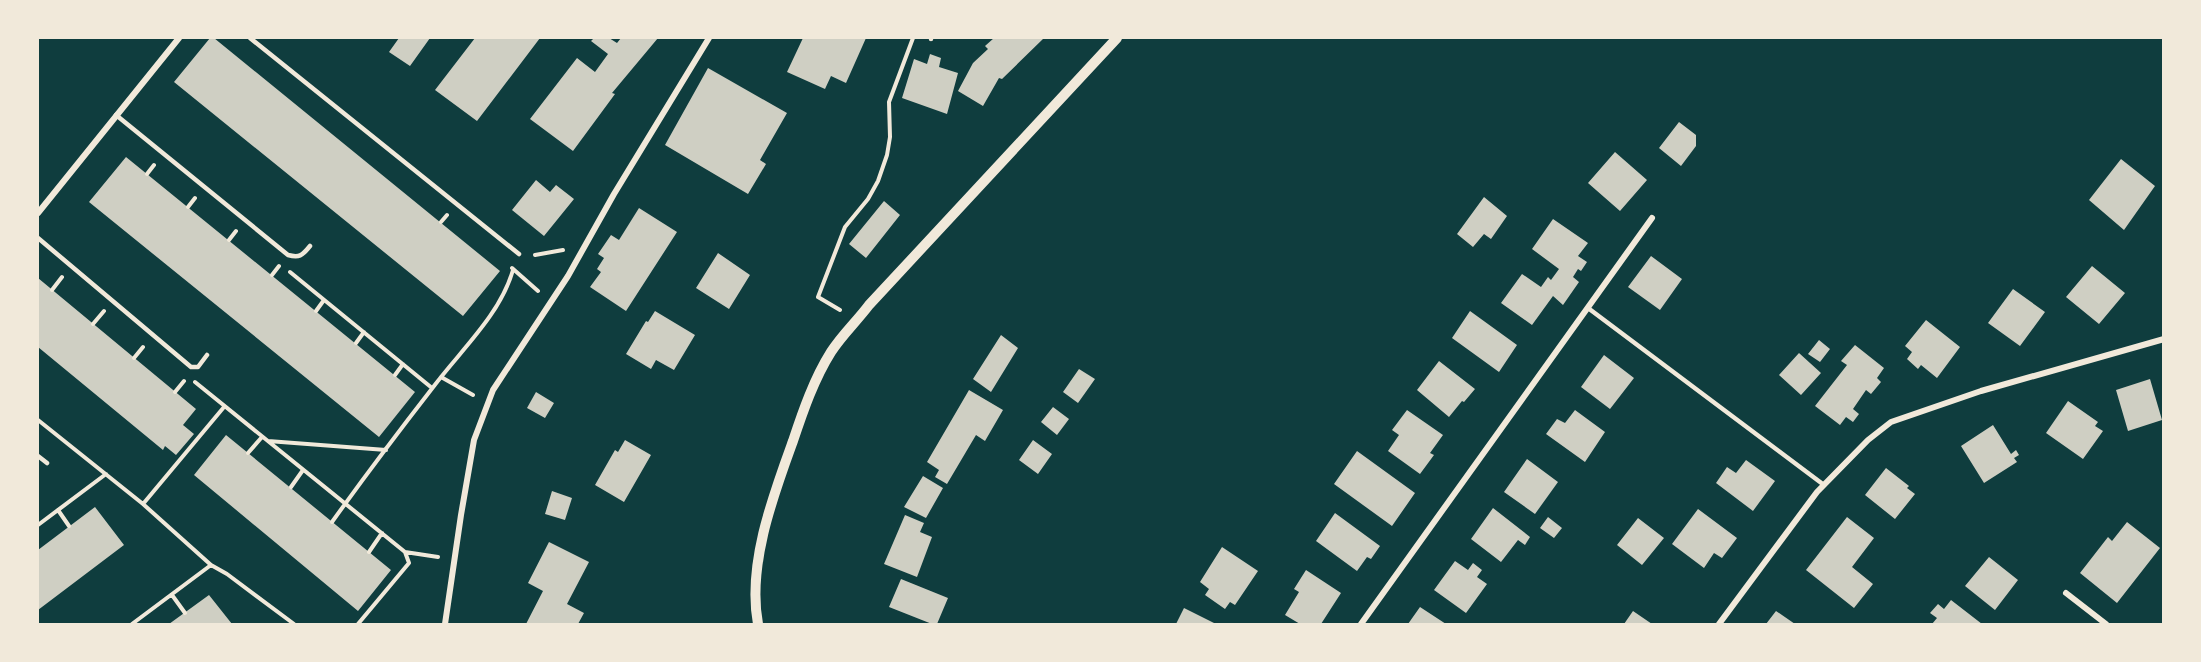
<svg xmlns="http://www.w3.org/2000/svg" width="2201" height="662" font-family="Lato,sans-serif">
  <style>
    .building { fill: #cfcfc3 }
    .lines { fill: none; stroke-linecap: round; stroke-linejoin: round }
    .path { stroke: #f1e9da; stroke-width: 4 }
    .service { stroke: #f1e9da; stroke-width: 4.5 }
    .minor { stroke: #f1e9da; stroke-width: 6 }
    .tertiary { stroke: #f1e9da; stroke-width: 10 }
  </style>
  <rect width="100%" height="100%" fill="#0f3d3e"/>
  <!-- building -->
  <path class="building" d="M210,38H214L500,271L463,316L174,82Z
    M399,38H430L410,66L389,52Z
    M475,38H540L477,121L435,90Z
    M594,38H609L617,43L621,38H658L612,93L615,94L573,151L530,119L577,58L595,72L608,54L591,41Z
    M803,38H866L846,83L831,76L825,89L787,72Z
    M994,38H1044L1002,79L999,78L983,106L958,91L973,63L988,49L985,46Z
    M930,54L941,58L939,67L958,73L947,114L902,98L914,59L927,64Z
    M708,68L787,113L760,160L766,164L748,194L665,145Z
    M1679,122L1696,135V146L1681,166L1659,148Z
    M1615,152L1647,180L1620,211L1588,183Z
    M126,157L415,392L379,437L89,202Z
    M2121,159L2155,186L2124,230L2089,200Z
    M536,180L550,192L556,185L574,199L544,236L512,210Z
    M1484,197L1507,216L1491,239L1484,234L1473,247L1457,234Z
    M884,201L900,215L866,258L849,244Z
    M639,208L677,232L626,311L590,287L601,272L597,269L604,258L598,254L611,235L619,240Z
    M1553,219L1588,243L1578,256L1587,262L1581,271L1578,269L1573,277L1579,282L1563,305L1553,296L1532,325L1501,303L1522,274L1541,287L1548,277L1551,280L1559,269L1532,249Z
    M718,253L750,275L729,309L696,288Z
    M1651,256L1682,279L1660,310L1628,287Z
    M2092,266L2125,293L2099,324L2066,297Z
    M38,278L196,409L183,425L194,434L176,455L165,446L163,450L38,347Z
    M2013,289L2045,312L2020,346L1988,323Z
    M655,311L695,335L674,370L656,360L651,369L626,354L646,321L648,322Z
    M1470,311L1517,345L1499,372L1452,338Z
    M1926,320L1960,347L1937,378L1921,365L1918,369L1907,359L1912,352L1905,346Z
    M1001,335L1018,348L991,392L973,379Z
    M1819,340L1830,349L1820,362L1808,354Z
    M1855,345L1884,368L1877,378L1881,382L1871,394L1866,390L1853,409L1859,414L1853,422L1846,417L1840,425L1815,406L1847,365L1841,361Z
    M1799,353L1821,373L1801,395L1779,375Z
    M1604,355L1634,378L1610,409L1581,387Z
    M1439,361L1475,389L1464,402L1462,401L1449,417L1417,390Z
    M1079,369L1095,379L1078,403L1063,392Z
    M2150,379L2162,420L2128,431L2116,390Z
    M969,390L1003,410L985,441L976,435L947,484L935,477L939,470L927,462Z
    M536,392L554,403L545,418L527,408Z
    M2068,401L2098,422L2095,426L2103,431L2083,459L2046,433Z
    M1053,407L1069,419L1057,435L1041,422Z
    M1407,410L1443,435L1430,453L1434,455L1420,474L1388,451L1399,435L1392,430Z
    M1575,410L1605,432L1585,462L1546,434L1557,419L1565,423Z
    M1993,425L2011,454L2016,450L2019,455L2014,458L2017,462L1984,483L1961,446Z
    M226,435L391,570L358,611L194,475Z
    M625,440L651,455L624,502L595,485L615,450L618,452Z
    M1033,440L1052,454L1038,474L1019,460Z
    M1357,451L1415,493L1392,526L1334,484Z
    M1527,459L1558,482L1535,514L1504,492Z
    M1746,460L1775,481L1753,511L1716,483L1727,467L1736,473Z
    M1886,468L1909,486L1907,488L1915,494L1895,519L1865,495Z
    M923,476L943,488L926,518L904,507Z
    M552,491L572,498L565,520L545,514Z
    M95,507L124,545L38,610V550Z
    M1493,508L1530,537L1525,545L1518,540L1501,562L1471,539Z
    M1698,509L1737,538L1722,558L1714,553L1704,568L1672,544Z
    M1335,513L1380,546L1371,559L1367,557L1357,571L1316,541Z
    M905,515L924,523L920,532L932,537L917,577L884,564Z
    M1548,517L1562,528L1554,538L1540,528Z
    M1847,517L1874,538L1852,567L1873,584L1854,608L1806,570Z
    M1638,518L1664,538L1642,565L1617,545Z
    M2127,522L2160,548L2117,603L2080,573L2108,537L2112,541Z
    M549,542L589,562L567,604L584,613L578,624H526L543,591L528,583Z
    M1222,547L1258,571L1235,605L1230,602L1225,609L1205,595L1209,589L1200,582Z
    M1989,557L2018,580L1995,610L1965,586Z
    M1455,561L1468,570L1473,563L1482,570L1477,577L1487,584L1466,613L1434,590Z
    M1306,570L1341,593L1321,624H1300L1285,615L1299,592L1294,589Z
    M901,579L948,598L937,624H932L889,607Z
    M209,595L232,624H169Z
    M1951,600L1982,624H1932L1937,618L1930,613L1938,604L1944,609Z
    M1420,607L1446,624H1408Z
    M1184,608L1216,624H1176Z
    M1633,611L1652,624H1624Z
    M1776,611L1795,624H1766Z"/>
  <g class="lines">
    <!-- path -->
    <path class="path" d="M147,174L154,165
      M188,207L195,198
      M441,222L447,215
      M229,240L236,231
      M535,255L563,250
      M512,268L538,291
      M290,272L432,388
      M272,275L279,266
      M52,290L62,277
      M840,310L818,297L845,227L868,199L878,181L887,155L890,137L889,102L913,38
      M316,311L324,300
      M93,324L104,311
      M356,343L364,332
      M134,358L143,347
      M395,375L403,364
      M441,377L473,395
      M195,382L405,552L409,563L358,624
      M175,392L184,381
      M38,420L143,504L211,565L227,574L294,624
      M268,441L386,450
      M248,453L262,437
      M291,487L303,470
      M143,504L224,407
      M58,510L69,526
      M332,522C365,476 399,431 434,386C461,350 500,315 513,270
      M38,525L106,474
      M369,552L382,533
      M405,552L438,557
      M172,595L185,613
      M132,624L211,565"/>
    <!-- service -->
    <path class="service" d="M250,38L519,254
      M931,39V38
      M116,115L288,255C299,258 302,256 310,246
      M38,238L191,367H198L207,355
      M1588,308L1824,485
      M38,456L47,463"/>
    <!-- minor -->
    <path class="minor" d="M38,213L179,38
      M2066,593L2106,624
      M445,624L461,515L474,440L493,390L568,276L614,194L709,38
      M1361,624L1652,218
      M1719,624L1817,492L1868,440L1891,422L1981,391L2164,339"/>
    <!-- tertiary -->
    <path class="tertiary" d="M758,624C747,565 773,496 793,441C803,411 814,379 831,352C842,335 857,321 869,305L1117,38"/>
  </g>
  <!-- border -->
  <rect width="2201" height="662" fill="none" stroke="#f1e9da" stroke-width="78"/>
</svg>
